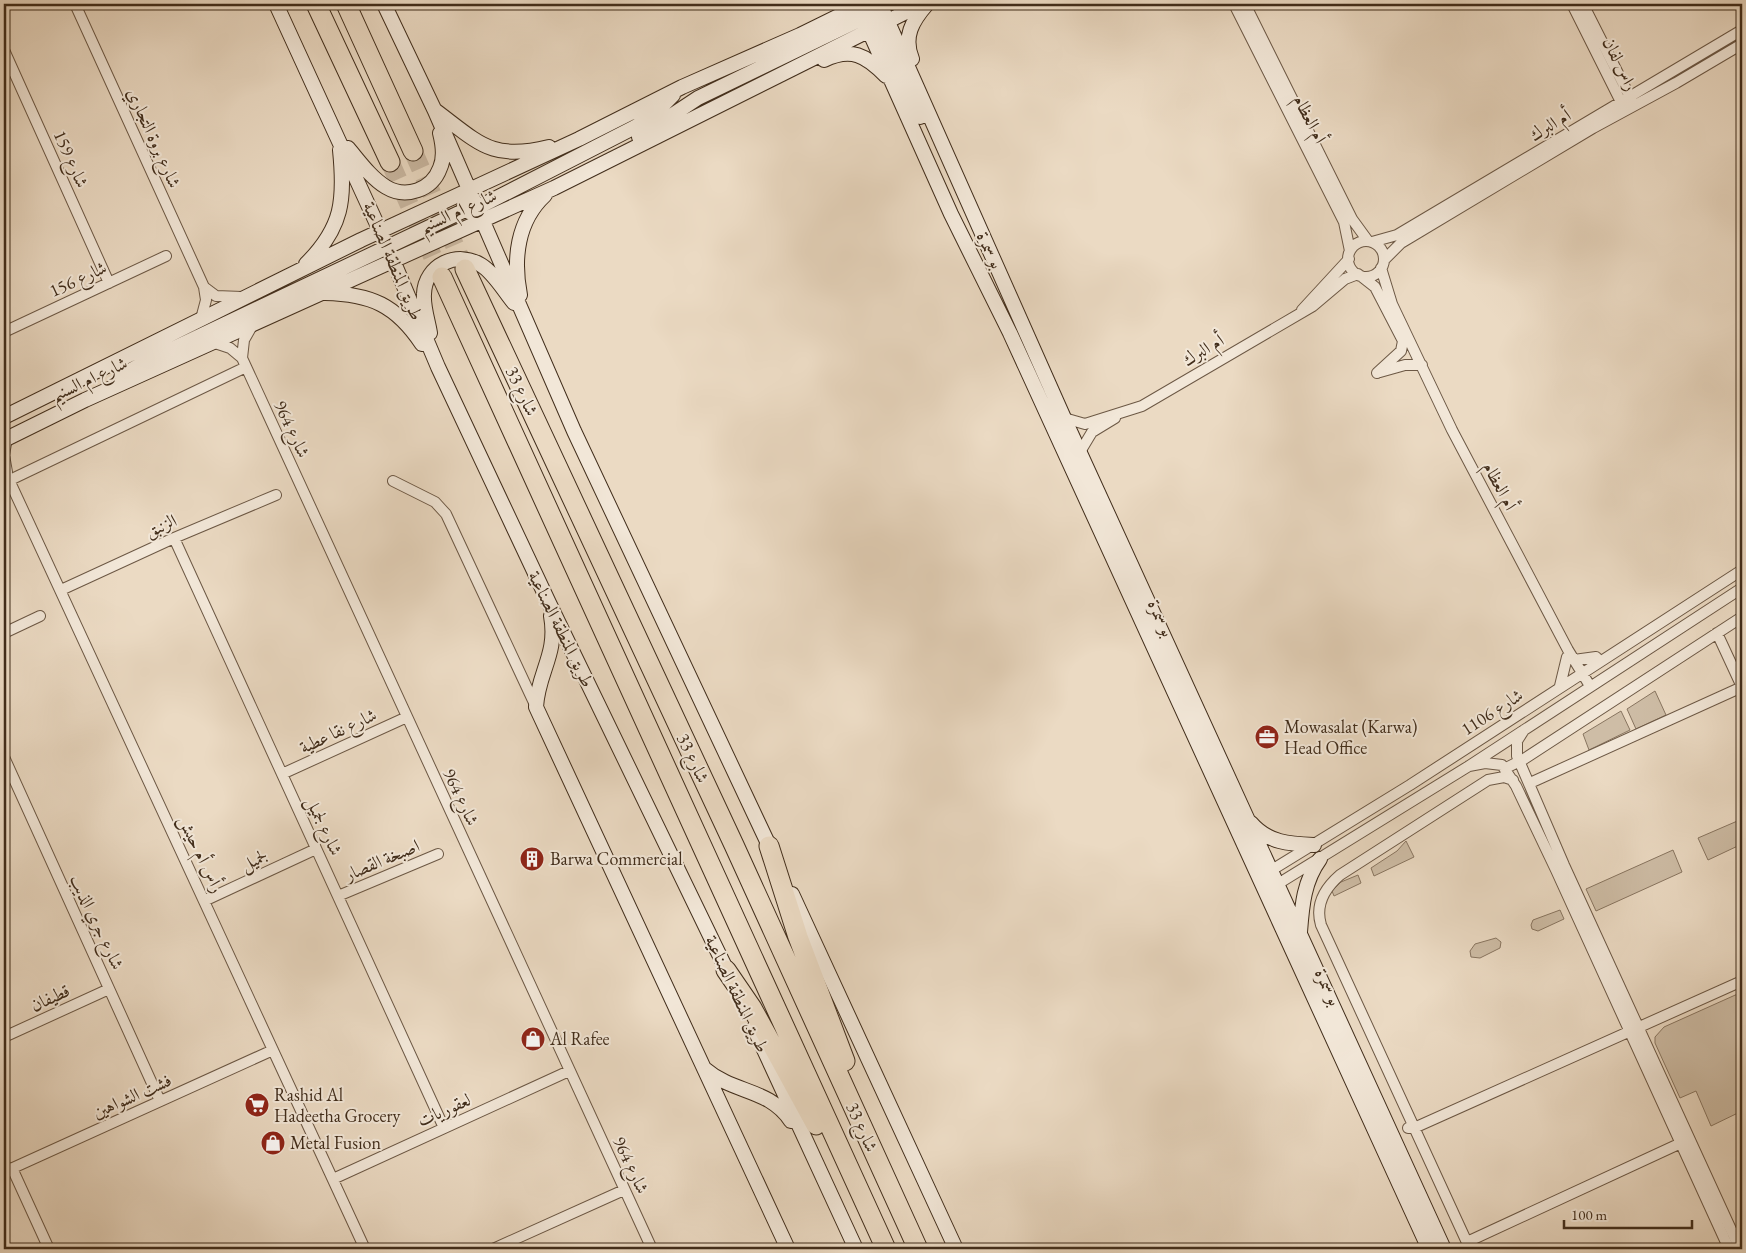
<svg xmlns="http://www.w3.org/2000/svg" width="1746" height="1253" font-family="'EB Garamond',Amiri,serif">
  <style>
    .green { fill: #cebda6; stroke: #887560 }
    .lines { fill: none; stroke-linecap: round; stroke-linejoin: round }
    .highway-tunnel { stroke: #c9b7a1; stroke-width: 19; stroke-dasharray: 19 9; stroke-linecap: butt }
    .street-casing { stroke: #6c5845; stroke-width: 12 }
    .secondary-casing { stroke: #412d1b; stroke-width: 16 }
    .highway-casing { stroke: #412d1b; stroke-width: 21 }
    .street { stroke: #f2e7d8; stroke-width: 10 }
    .secondary { stroke: #f2e7d8; stroke-width: 14 }
    .highway { stroke: #ebdac3; stroke-width: 19 }
    .labels { text-anchor: middle; stroke-width: 4; stroke-linejoin: round; paint-order: stroke }
    .street-label { font-size: 18px; fill: #412d1b; stroke: #f2e7d8 }
    .poi-label { font-size: 18px; fill: #412d1b; stroke: #f2e7d8; text-anchor: start }
  </style>
  <rect width="100%" height="100%" fill="#ebdac3"/>
  <filter id="stains"><feTurbulence type="fractalNoise" baseFrequency=".004" numOctaves="4"/><feColorMatrix values="0 0 0 0 .2 0 0 0 0 .09 0 0 0 0 .02 0 0 0 .5 -.17"/></filter>
  <radialGradient id="worn" r=".72"><stop offset=".6" stop-color="#630" stop-opacity="0"/><stop offset="1" stop-color="#630" stop-opacity=".3"/></radialGradient>
  <!-- green -->
  <path class="green" d="M1655,691L1666,715L1636,729L1627,709Z
    M1621,711L1630,730L1589,750L1583,734Z
    M1742,819V844L1708,860L1698,838Z
    M1406,841L1414,857L1374,876L1371,868L1397,851Z
    M1673,850L1682,872L1596,911L1586,889Z
    M1358,875L1361,883L1334,896L1332,891L1341,882Z
    M1560,910L1564,919L1538,931L1532,929L1531,925L1533,920Z
    M1496,938L1501,942L1500,948L1480,958L1471,957L1470,951L1475,944Z
    M1742,992V1111L1711,1126L1696,1091L1680,1098L1655,1043V1037L1664,1027Z"/>
  <g class="lines">
    <!-- highway-tunnel -->
    <path class="highway-tunnel" d="M413,151L465,269
      M390,162L442,277"/>
    <defs>
      <path id="street" d="M75,4L204,287L206,300L201,319
        M1234,4L1344,222L1350,251
        M1245,4L1352,219L1368,241
        M1572,4L1623,106
        M1583,4L1632,101
        M4,50L109,283
        M1348 259a18 18 0 1 1 36 0a18 18 0 1 1-36 0Z
        M1372,242L1397,235L1742,30
        M1384,260L1401,243L1593,128L1676,83L1742,44
        M1381,268L1392,304L1452,430L1568,650L1590,686
        M1361,276L1375,287L1403,341L1401,351L1377,373
        M204,287L216,296L242,297
        M1302,310L1349,259
        M4,332L166,256
        M215,343L230,348L242,358L652,1249
        M242,358L244,340L252,326
        M1380,372L1405,365H1422
        M1064,418L1085,424L1142,406L1313,306L1345,279L1358,274
        M1080,452L1092,432L1115,418
        M4,469L365,1249
        M7,472L4,455L7,438
        M10,480L246,367
        M393,481L435,502L446,514L536,707
        M174,538L444,1128
        M61,590L174,538L276,495
        M4,633L40,616
        M1717,633L1742,687
        M1574,660L1596,657L1600,661
        M1560,686L1567,657
        M1524,730L1517,741V756L1564,865L1740,1249
        M4,757L160,1101
        M1469,766L1485,763L1502,765L1516,786L1556,870L1729,1249
        M1506,768L1524,759L1742,617
        M282,774L407,717
        M1530,783L1742,687
        M1267,873L1410,785L1742,570
        M1273,887L1469,766L1742,588
        M338,896L438,854
        M204,901L316,849
        M4,1037L109,989
        M1408,1128H1414L1742,981
        M12,1168L49,1249
        M4,1172L273,1050
        M333,1179L569,1071
        M1467,1242L1681,1143
        M493,1249L624,1190
        M1470,1249L1321,925C1315,905 1325,888 1340,875L1488,780L1504,777L1513,780"/>
      <path id="secondary" d="M276,4L387,246L438,367L549,603L730,977
        M384,4L435,111L574,431L773,854
        M857,4L951,214L1010,333L1429,1249
        M880,4L1064,418L1444,1249
        M872,17L920,117
        M912,59C903,37 912,21 927,4
        M824,60C851,47 866,55 886,76
        M436,111C480,144 492,161 549,147
        M639,137L698,98L863,18L875,4
        M348,148C359,161 371,178 386,187C406,199 432,190 440,168C445,157 443,145 440,133
        M469,212L635,127L653,115L673,95
        M306,264C343,227 345,200 340,150
        M325,293C371,294 396,305 422,344
        M520,295C513,259 517,221 545,195
        M430,333C428,320 423,307 424,294C425,265 457,250 481,265C494,273 504,291 514,303
        M122,375L147,361L461,212L468,204L470,191
        M4,417L361,240L579,139L682,87L800,35L863,4
        M4,440L85,400L554,188L922,4
        M551,616C558,654 538,672 536,707L788,1249
        M1251,823C1268,843 1290,844 1314,845
        M792,894L956,1249
        M1300,932C1302,905 1304,881 1320,859
        M754,1028L856,1249
        M705,1069C734,1094 769,1088 791,1121"/>
      <path id="highway" d="M316,4L390,162
        M346,4L413,151
        M465,269L734,845L918,1249
        M442,277L886,1249
        M769,846L798,937L845,1061
        M726,970L752,1008L816,1125"/>
    </defs>
    <!-- street casing -->
    <use href="#street" class="street-casing"/>
    <!-- secondary casing -->
    <use href="#secondary" class="secondary-casing"/>
    <!-- highway casing -->
    <use href="#highway" class="highway-casing"/>
    <!-- street -->
    <use href="#street" class="street"/>
    <!-- secondary -->
    <use href="#secondary" class="secondary"/>
    <!-- highway -->
    <use href="#highway" class="highway"/>
  </g>
  <!-- icons -->
  <defs>
    <symbol id="office-disc" viewBox="-11 -11 22 22"><circle r="9.5" fill="#8f2418" stroke="#f2e7d8"/><path d="M-6-3h4V-5.5h4V-3h4V5H-6ZM-1-4.5V-3h2v-1.5ZM-6 0V1H6V0Z" fill="#fff"/></symbol>
    <symbol id="building-disc" viewBox="-11 -11 22 22"><circle r="9.5" fill="#8f2418" stroke="#f2e7d8"/><path d="M-4-6H4V6H1V3H-1V6H-4ZM-2.5-4.3h1.7v1.8h-1.7ZM.8-4.3h1.7v1.8H.8ZM-2.5-1h1.7V.8h-1.7ZM.8-1h1.7V.8H.8Z" fill="#fff"/></symbol>
    <symbol id="shop-disc" viewBox="-11 -11 22 22"><circle r="9.5" fill="#8f2418" stroke="#f2e7d8"/><path d="M-5-2.5h2.3a2.7 3.5 0 0 1 5.4 0H5L5.5 6h-11ZM-1.5-2.5h3a1.5 2.3 0 0 0-3 0Z" fill="#fff"/></symbol>
    <symbol id="supermarket-disc" viewBox="-11 -11 22 22"><circle r="9.5" fill="#8f2418" stroke="#f2e7d8"/><path d="M-6-5.5h2.5l.6 2H6L4.5 2H-2.5L-4.4-4H-6ZM-1.5 3.2a1.3 1.3 0 1 0 .1 0ZM3 3.2a1.3 1.3 0 1 0 .1 0Z" fill="#fff"/></symbol>
  </defs>
  <g fill-rule="evenodd">
    <use href="#office-disc" x="1253" y="723" width="28" height="28"/>
    <use href="#building-disc" x="518" y="845" width="28" height="28"/>
    <use href="#shop-disc" x="519" y="1025" width="28" height="28"/>
    <use href="#supermarket-disc" x="243" y="1091" width="28" height="28"/>
    <use href="#shop-disc" x="259" y="1129" width="28" height="28"/>
  </g>
  <g class="labels">
    <!-- street labels -->
    <g class="street-label">
      <text transform="translate(1620 64) rotate(64)" y="6">راس لفان</text>
      <text transform="translate(1310 119) rotate(63)" y="6">أم العظام</text>
      <text transform="translate(1550 125) rotate(-31)" y="6">أم البرك</text>
      <text transform="translate(154 138) rotate(66)" y="6">شارع بروة التجاري</text>
      <text transform="translate(71 159) rotate(66)" y="6">شارع 159</text>
      <text transform="translate(458 211) rotate(-24)" y="6">شارع ام السنيم</text>
      <text transform="translate(990 250) rotate(64)" y="6">بو سمرة</text>
      <text transform="translate(393 261) rotate(67)" y="6">طريق المنطقة الصناعية</text>
      <text transform="translate(78 279) rotate(-25)" y="6">شارع 156</text>
      <text transform="translate(1203 350) rotate(-31)" y="6">أم البرك</text>
      <text transform="translate(89 379) rotate(-25)" y="6">شارع ام السنيم</text>
      <text transform="translate(522 391) rotate(65)" y="6">شارع 33</text>
      <text transform="translate(292 429) rotate(65)" y="6">شارع 964</text>
      <text transform="translate(1500 486) rotate(62)" y="6">أم العظام</text>
      <text transform="translate(161 526) rotate(-24)" y="6">الزنبق</text>
      <text transform="translate(1161 618) rotate(65)" y="6">بو سمرة</text>
      <text transform="translate(561 629) rotate(64)" y="6">طريق المنطقة الصناعية</text>
      <text transform="translate(1492 712) rotate(-33)" y="6">شارع 1106</text>
      <text transform="translate(338 731) rotate(-25)" y="6">شارع نقا عطية</text>
      <text transform="translate(693 758) rotate(65)" y="6">شارع 33</text>
      <text transform="translate(461 797) rotate(65)" y="6">شارع 964</text>
      <text transform="translate(324 826) rotate(65)" y="6">شارع لجميل</text>
      <text transform="translate(201 854) rotate(65)" y="6">رأس أم حيش</text>
      <text transform="translate(254 860) rotate(-25)" y="6">لجميل</text>
      <text transform="translate(382 860) rotate(-23)" y="6">اصبخة القصار</text>
      <text transform="translate(97 922) rotate(65)" y="6">شارع جري الذيب</text>
      <text transform="translate(1328 987) rotate(65)" y="6">بو سمرة</text>
      <text transform="translate(737 994) rotate(65)" y="6">طريق المنطقة الصناعية</text>
      <text transform="translate(50 998) rotate(-25)" y="6">قطيفان</text>
      <text transform="translate(132 1096) rotate(-24)" y="6">فشت الشواهين</text>
      <text transform="translate(444 1110) rotate(-24)" y="6">لعقوريات</text>
      <text transform="translate(862 1127) rotate(66)" y="6">شارع 33</text>
      <text transform="translate(631 1165) rotate(65)" y="6">شارع 964</text>
    </g>
    <!-- poi labels -->
    <g class="poi-label">
      <text x="1284" y="733">Mowasalat (Karwa)<tspan x="1284" dy="21">Head Office</tspan></text>
      <text x="550" y="865">Barwa Commercial</text>
      <text x="550" y="1045">Al Rafee</text>
      <text x="274" y="1101">Rashid Al<tspan x="274" dy="21">Hadeetha Grocery</tspan></text>
      <text x="290" y="1149">Metal Fusion</text>
    </g>
  </g>
  <!-- margin -->
  <rect width="1746" height="1253" fill="none" stroke="#ebdac3" stroke-width="20"/>
  <rect x="5" y="5" width="1736" height="1243" fill="none" stroke="#412d1b" stroke-width="2.5"/>
  <rect x="10" y="10" width="1726" height="1233" fill="none" stroke="#412d1b"/>
  <!-- scale -->
  <path d="M1564 1220v8h128v-8" fill="none" stroke="#412d1b" stroke-width="2.5"/>
  <text x="1571" y="1220" font-size="15" fill="#412d1b" stroke="#f2e7d8" stroke-width="4" paint-order="stroke">100 m</text>
  <rect width="100%" height="100%" filter="url(#stains)"/>
  <rect width="100%" height="100%" fill="url(#worn)"/>
</svg>
